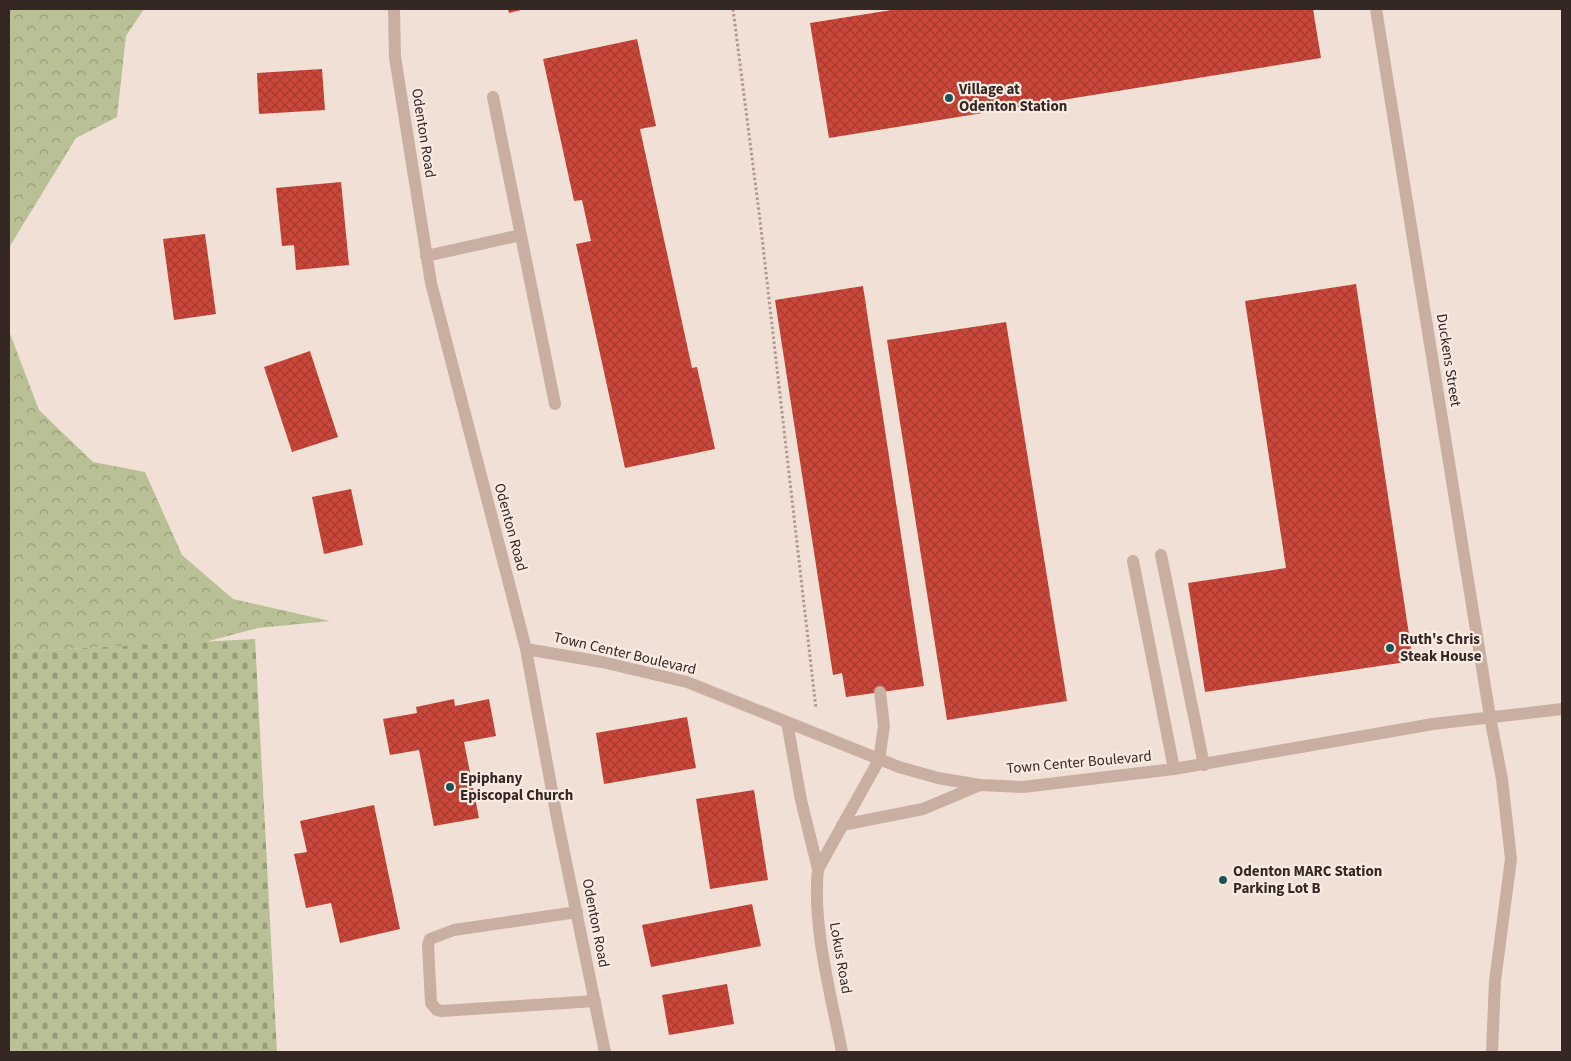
<svg xmlns="http://www.w3.org/2000/svg" width="1571" height="1061" font-family="'Source Sans 3',sans-serif">
  <style>
    .forest { fill: url(#forest-crowns) }
    .cemetery { fill: url(#cemetery-stones) }
    .building { fill: url(#building-cross-hatch) }
    .lines { fill: none; stroke-linecap: round; stroke-linejoin: round }
    .path { stroke: #b5978c; stroke-width: 3; stroke-dasharray: 2.5 2.5; stroke-linecap: butt }
    .minor { stroke: #c9aea2; stroke-width: 12 }
    .poi-dot { fill: #195651; stroke: #f9ebe2; stroke-width: 2 }
    .labels { text-anchor: middle; stroke-width: 4.5; stroke-linejoin: round; paint-order: stroke }
    .poi-label { font-size: 15px; font-weight: bold; fill: #342724; stroke: #f9ebe2; text-anchor: start }
    .street-label { font-size: 15px; fill: #342724; stroke: #f9ebe2 }
  </style>
  <defs>
    <pattern id="forest-crowns" width="20" height="18" patternUnits="userSpaceOnUse" patternTransform="scale(1.25)"><rect width="20" height="18" fill="#b9c096"/><path d="M2 6a3 3 0 1 1 6 0M12 15a3 3 0 1 1 6 0" fill="none" stroke="#979c7a"/></pattern>
    <pattern id="cemetery-stones" width="16" height="16" patternUnits="userSpaceOnUse" patternTransform="scale(1.25)"><rect width="16" height="16" fill="#b9c096"/><path d="M2 7V4a2 2 0 0 1 4 0v3zM10 15v-3a2 2 0 0 1 4 0v3z" fill="#979c7a"/></pattern>
    <pattern id="building-cross-hatch" width="8" height="8" patternUnits="userSpaceOnUse" patternTransform="scale(1.25)"><rect width="8" height="8" fill="#cb473a"/><path d="M0 0l8 8M0 8l8-8" fill="none" stroke="#a63b31"/></pattern>
  </defs>
  <rect width="100%" height="100%" fill="#f1e0d6"/>
  <!-- forest -->
  <path class="forest" d="M9,9H144L126,36L117,117L76,138L10,246L9,255Z
    M9,331L39,410L93,462L145,472L182,555L233,599L330,621L258,628L205,642L9,652Z"/>
  <!-- cemetery -->
  <path class="cemetery" d="M255,639L277,1052H9V652Z"/>
  <!-- building -->
  <path class="building" d="M508,9H525L509,13Z
    M898,9H1313L1321,58L829,138L810,23Z
    M637,39L656,126L640,129L692,368L697,367L715,449L625,468L576,244L591,241L582,200L574,201L543,59Z
    M322,69L325,110L259,114L257,73Z
    M341,182L349,265L296,270L294,245L282,246L276,188Z
    M205,234L216,314L174,320L163,239Z
    M1356,284L1413,661L1205,692L1188,583L1286,568L1245,301Z
    M863,286L924,686L846,697L842,673L833,675L775,300Z
    M1006,322L1067,701L947,720L887,340Z
    M310,351L338,437L292,452L264,367Z
    M351,489L363,545L324,554L312,497Z
    M454,699L455,706L489,699L496,736L464,742L479,818L434,826L419,750L390,755L383,719L417,713L416,707Z
    M687,717L696,768L604,784L596,733Z
    M754,790L768,880L710,889L696,799Z
    M374,805L400,929L340,943L331,903L306,908L294,854L307,852L300,821Z
    M752,904L761,946L651,967L642,925Z
    M727,984L734,1024L669,1035L662,995Z"/>
  <g class="lines">
    <!-- path -->
    <path class="path" d="M733,9L760,220L816,709"/>
    <!-- minor -->
    <path class="minor" d="M394,9L395,57L431,283L526,649L557,818L605,1052
      M1376,9L1490,717L1502,779L1511,859L1495,981L1492,1052
      M493,97L555,404
      M426,256L521,235
      M1161,555L1204,765
      M1133,561L1174,769
      M526,649L602,662L687,682L899,767L938,778L980,785L1023,787L1174,769L1433,724L1562,709
      M787,722L801,800L818,869
      M842,825L923,809L980,785
      M577,912L454,930L430,939L428,945L431,1003L437,1010L442,1011L595,1001
      M842,1052C831,995 812,926 818,869L879,760L884,726L880,692"/>
  </g>
  <!-- markers -->
  <g class="poi-dot">
    <circle cx="949" cy="98" r="5"/>
    <circle cx="1390" cy="648" r="5"/>
    <circle cx="450" cy="787" r="5"/>
    <circle cx="1223" cy="880" r="5"/>
  </g>
  <g class="labels">
    <!-- poi labels -->
    <g class="poi-label">
      <text x="959" y="94">Village at<tspan x="959" dy="17">Odenton Station</tspan></text>
      <text x="1400" y="644">Ruth's Chris<tspan x="1400" dy="17">Steak House</tspan></text>
      <text x="460" y="783">Epiphany<tspan x="460" dy="17">Episcopal Church</tspan></text>
      <text x="1233" y="876">Odenton MARC Station<tspan x="1233" dy="17">Parking Lot B</tspan></text>
    </g>
    <!-- street labels -->
    <g class="street-label">
      <text transform="translate(424 133) rotate(81)" y="5">Odenton Road</text>
      <text transform="translate(1449 360) rotate(81)" y="5">Duckens Street</text>
      <text transform="translate(511 527) rotate(75)" y="5">Odenton Road</text>
      <text transform="translate(625 653) rotate(13)" y="5">Town Center Boulevard</text>
      <text transform="translate(1079 762) rotate(-5)" y="5">Town Center Boulevard</text>
      <text transform="translate(596 923) rotate(79)" y="5">Odenton Road</text>
      <text transform="translate(841 958) rotate(80)" y="5">Lokus Road</text>
    </g>
  </g>
  <!-- border -->
  <rect width="1571" height="1061" fill="none" stroke="#342724" stroke-width="20"/>
</svg>
